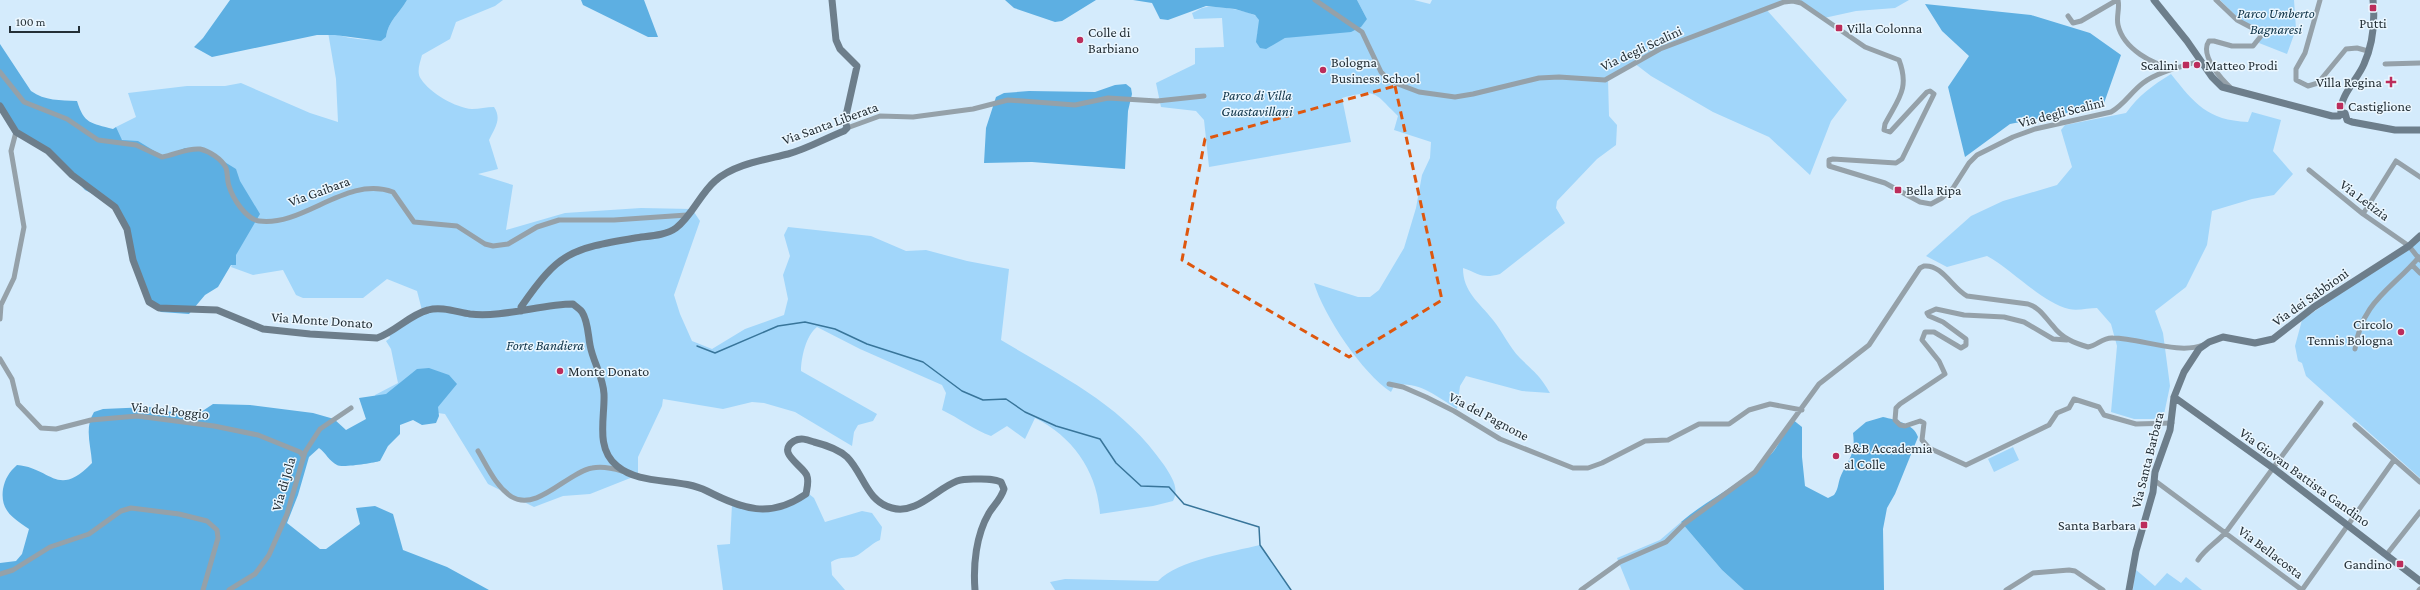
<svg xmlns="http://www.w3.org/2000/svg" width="2420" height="590" font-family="'Crimson Pro',serif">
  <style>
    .green { fill: #a1d6fa }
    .forest { fill: #5dafe2 }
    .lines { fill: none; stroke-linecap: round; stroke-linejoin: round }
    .stream { stroke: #38759a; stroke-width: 1.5 }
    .street { stroke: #95a1a9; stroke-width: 5 }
    .secondary { stroke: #6d7e8b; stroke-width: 7 }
    .marked { fill: none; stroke: #de570e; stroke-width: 3; stroke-dasharray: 8 5; stroke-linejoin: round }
    .poi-dot { fill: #bc2d5b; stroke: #ebf7ff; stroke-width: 1.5 }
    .labels { text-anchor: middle; stroke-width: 3; stroke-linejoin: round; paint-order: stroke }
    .park-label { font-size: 14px; font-style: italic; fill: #0d3247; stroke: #ebf7ff }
    .poi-label { font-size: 14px; fill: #242f36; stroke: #ebf7ff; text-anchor: start }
    .street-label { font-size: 14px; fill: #242f36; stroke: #ebf7ff }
  </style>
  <rect width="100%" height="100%" fill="#d4ebfc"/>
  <!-- green -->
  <path class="green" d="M407,0H503L495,6L456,22L450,39L422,55C420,63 416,72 421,79C430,93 456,108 472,109C479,109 487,107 494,107C502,119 495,128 489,140L498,169L478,174L513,185L506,230L565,213L641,208L692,209L700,221L674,295L680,314L692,341L712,349L745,329L784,315L788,299L783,275L790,256L784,235L788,227L871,236L906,251L926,250L967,261L1009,269L1001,340C1062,377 1122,404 1164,465C1171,476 1180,488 1173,501L1153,506L1100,514C1097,471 1073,437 1035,418L1025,439L1007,426L991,436C974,430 959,418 942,410L946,393L942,385L860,349L817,327C806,335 801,358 801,371L877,414L873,421L858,425L854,432L852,446L795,412L764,403L752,402L723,409L663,399L662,406L638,457V475L590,494L563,496L534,507L488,484L445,414L423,411L381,419L375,395L398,383L391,349L386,341L390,338L389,334L423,314L417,291L387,279L363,298H303L296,295L283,270L253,275L231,267L253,210L169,155C158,156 130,142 117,138L116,127L136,117L128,93L187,86H225L241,83L310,113L338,122L336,79L328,32C347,38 368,43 386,37C388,21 399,14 407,0Z
    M1357,0H1414L1430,4L1432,0H1909L1895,8L1856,11L1824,18C1797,0 1797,0 1765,8L1847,100L1831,121L1810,175L1769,137L1713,112L1651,76L1634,63L1608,79L1609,116L1617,125L1616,145L1597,159L1557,201L1556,208L1565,223L1500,274C1482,279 1480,274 1463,268C1463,292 1479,302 1493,320C1503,332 1509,347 1520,358C1534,372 1540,375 1550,393L1522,391L1466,376L1460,386L1457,409C1439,398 1417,379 1394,386L1391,392C1362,373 1324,316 1314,283L1358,297H1370L1379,290L1404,248L1416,208L1422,175L1430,158L1431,142L1394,130L1398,116C1373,92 1378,89 1342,98L1351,142L1209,167L1204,120L1196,111L1161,107L1156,83L1195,64V48L1224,47L1222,18L1194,19L1192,13C1197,11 1202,7 1207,7C1217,6 1255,11 1259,19C1261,24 1259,30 1257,34L1265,48L1285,38L1367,19Z
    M2220,0H2294L2296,29L2287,54L2259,43L2262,37L2239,19Z
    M2171,74C2195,104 2207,120 2248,122L2252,112L2281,120L2273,151L2293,174L2274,195L2252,199L2212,211L2207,245L2186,287L2155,311L2163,333L2170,386L2163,419H2134L2111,412L2117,346L2111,324L2097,308C2089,308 2077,311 2069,309C2042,303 2013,270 1987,256L1947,267L1926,256L1971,216L2003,201L2057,185L2072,167L2061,130L2065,125L2126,113C2138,96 2153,85 2171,74Z
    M2420,239V478L2306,376L2302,363L2298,361L2295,346L2302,320Z
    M2013,447L2019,460L1994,472L1988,459Z
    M809,494L814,498L825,522L862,511L872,513L882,527L880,540C871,544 866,550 858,555C849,560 841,555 831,562L832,575L845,590H723L717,545L730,544L732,504L765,509Z
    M1681,522L1722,570L1744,590H1630L1617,558L1660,540Z
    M1260,545L1291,590H1055L1050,582L1065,579L1158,581C1178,560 1232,552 1260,545Z
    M2135,569L2155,586L2167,573L2181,583L2186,577L2202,590H2133Z"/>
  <!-- forest -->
  <path class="forest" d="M230,0H407C399,14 388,21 386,37L381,41L335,35H317L212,57L194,47L203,38Z
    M581,0H644L658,37H648L583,5Z
    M1005,0H1096L1062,21L1055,22L1014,8Z
    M1133,0H1357L1367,19L1361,27L1351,32L1285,38L1266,49L1260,48L1256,42L1259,20L1255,15L1235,9L1206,6L1168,20L1160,19L1152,3Z
    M1925,4L2031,15L2090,33L2121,55L2103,106L2010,124L1965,157L1948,87L1969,56L1942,31Z
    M0,44L31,91C45,101 60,100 77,101C84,124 91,123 113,129L116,127L122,140L138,141L161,155H169L185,148H202L236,169L240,181L260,214L236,255V265H231L218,287L205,295L189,314L161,312L149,303L122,217L101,198L85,190L51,154L31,144L0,109Z
    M1126,84L1131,88L1132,94L1128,111L1125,169L1032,162L984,163L986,128L996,97L1004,93L1029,91L1095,92L1115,85Z
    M429,368L449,375L457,384L438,407L439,416L436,423L422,425L413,420L400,425V434L388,446L380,461C373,463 342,468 337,465C329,461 326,453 319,448L309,457L298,495L287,523L320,549H326L360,524L356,508L375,506L393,514L403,550L447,567L489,590H0V563L16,561L22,554L29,529C13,518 0,511 3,489C5,479 9,472 17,465C52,468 57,499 92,463C91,445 84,428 94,412L103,409L149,407L176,413L198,414L213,404L250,405L313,413L334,419L346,430L366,419L359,398L386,394L417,369Z
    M1883,417C1896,420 1914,424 1918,437L1895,494L1887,508L1883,529L1884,590H1744L1722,570L1681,522C1710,497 1747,482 1772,453C1780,444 1785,429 1792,419L1802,427V457L1805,486L1828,498L1834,495C1838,490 1838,484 1840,478C1848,458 1856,456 1853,433L1866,422Z"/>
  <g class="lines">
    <!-- stream -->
    <path class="stream" d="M697,346L715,353L778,326L805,322L835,329L867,344L923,362L962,391L983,400L1006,399L1025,412L1056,426L1100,439L1116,463L1141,486L1169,487L1184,504L1259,527L1260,545L1291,590"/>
    <!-- street -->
    <path class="street" d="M1315,0L1362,32L1381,72L1390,81L1419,92L1455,97L1473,94L1539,78L1559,77L1605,80L1660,49L1784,2L1793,1L1801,3L1865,47L1899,60C1910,89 1898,99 1885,124L1884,130L1890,132L1927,92L1930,91L1934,94L1902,159L1896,163L1833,159L1829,160V166L1885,183L1920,202L1931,204L1942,198L1953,188L1969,163L1977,155L2013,137L2035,129L2111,112C2124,105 2131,92 2143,83C2159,71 2182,67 2200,61
      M2118,0C2120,9 2116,16 2118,25C2123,48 2153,66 2175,68
      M2216,0L2237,20L2258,31L2261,36L2253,46H2232L2214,41H2209C2199,55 2222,80 2232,89
      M2320,0L2305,53L2296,69V80L2308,86L2318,83L2346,49L2357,48L2368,51
      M2068,16L2073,23L2081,21L2117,0
      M2385,64L2420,63
      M0,72L24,102L67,119L98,140L136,145L162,157C175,155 186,148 200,149C209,151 222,159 226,168C228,174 227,181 229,186C233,199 246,219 259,221C304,227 346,175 393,192L414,222L457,226L485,244L493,246L508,244L537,227L559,220H614L687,215
      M847,128L880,116L913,117L973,109L1008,100L1075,105L1108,98L1157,101L1204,96
      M2309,170L2363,214L2409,246L2420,260
      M2363,214L2396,161L2420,177
      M2412,265L2420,273
      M0,319L1,305L14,278L24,227L11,151L16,132
      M2067,340L2053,339L2024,322L2004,317L1964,315L1936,309L1927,313L1929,316L1943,322L1966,339V345L1961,348L1934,332H1925L1922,340L1939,361L1945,374L1900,404L1896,408L1895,420L1900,425L1905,426L1920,421L1924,423L1922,440L1929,448L1966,465L2049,425L2057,413L2069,408L2074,399L2099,407L2104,415L2136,424L2172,423
      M2355,349C2362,301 2391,290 2419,257
      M0,359L12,379L18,404L41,428L56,429L91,420L137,416L214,426L258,435L300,452L303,456
      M1389,384L1403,387L1426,397L1454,411L1500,439L1573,468H1588L1602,463L1645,441L1668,440L1699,424H1729L1749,410L1770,404L1802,410
      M2355,425L2420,482
      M478,451C487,466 496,487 512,497C537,512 568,472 592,468C602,466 612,468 622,471
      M2154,480L2302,590
      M2387,554L2420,512
      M2198,560C2205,549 2216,543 2226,532L2321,403
      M0,574L13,570L50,547L89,534L121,511L131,508L179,514L207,521L217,530L218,538L203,590
      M229,590L255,574L269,555L287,514L305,452L320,429L351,408
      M1581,590L1620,562L1666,542L1684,524L1755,472L1819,384L1869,345L1920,268L1924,266C1942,264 1953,289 1967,296L2028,304C2040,308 2044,316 2053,326C2062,338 2074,343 2088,347C2098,345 2103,337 2113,338C2140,338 2178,355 2203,345
      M2006,590L2033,573L2069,570L2075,571L2103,590
      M2302,590L2394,460
      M2419,590L2420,589"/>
    <!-- secondary -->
    <path class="secondary" d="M2154,0L2187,41L2212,77L2222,87L2332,116H2339L2341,113
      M0,106L16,132L48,151L72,175L115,207L127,229L133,260L149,302L159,308L217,310L263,329L310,334L377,338C395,332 409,315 428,310C441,306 457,312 470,314C502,318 542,304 573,304C576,307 580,309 582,312C588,321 588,335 590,345C593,362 603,376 604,394C605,418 595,448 617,466C641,486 679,477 707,491C742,509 770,519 806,494C807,488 809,482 807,476C804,466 775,453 794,441C801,437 808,440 814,442C826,445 838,449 847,457C864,474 866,501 892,508C916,515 936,489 957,481C965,478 973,479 981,479C989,479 994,479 1001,482L1004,489C1001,499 994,505 989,513C976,535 973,565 975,590
      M2341,113C2339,96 2358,79 2364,64C2373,44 2375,21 2373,0
      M2341,113H2345L2347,120L2352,122L2395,130H2420
      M521,311V307C559,252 570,249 635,238C647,236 665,236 676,228C692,216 700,194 715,181C734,164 764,160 788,154C807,149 826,138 844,131L847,128L845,120L857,66L840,49L836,40L832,0
      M2174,397L2273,468L2420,581
      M2129,590L2136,551L2153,492L2155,472L2170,430L2174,397L2184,372L2199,349L2209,342L2223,337L2255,343L2273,339L2314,307L2409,246L2420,236"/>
  </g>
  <!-- marked area -->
  <path class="marked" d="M1395,86L1442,300L1349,357L1182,260L1205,139Z"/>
  <!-- markers -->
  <g class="poi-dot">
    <rect x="2369" y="4" width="8" height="8" rx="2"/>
    <rect x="1835" y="24" width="8" height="8" rx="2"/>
    <circle cx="1080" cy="40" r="4"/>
    <rect x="2182" y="61" width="8" height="8" rx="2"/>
    <circle cx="2197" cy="65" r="4"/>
    <circle cx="1323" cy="70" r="4"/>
    <path d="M2389 76h4v4h4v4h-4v4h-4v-4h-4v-4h4z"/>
    <rect x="2336" y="102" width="8" height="8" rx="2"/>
    <rect x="1894" y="186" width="8" height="8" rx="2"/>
    <circle cx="2401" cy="332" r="4"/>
    <circle cx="560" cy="371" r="4"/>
    <circle cx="1836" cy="456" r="4"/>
    <rect x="2140" y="521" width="8" height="8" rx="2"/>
    <rect x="2396" y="560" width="8" height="8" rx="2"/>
  </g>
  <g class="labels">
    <!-- park labels -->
    <g class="park-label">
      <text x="2276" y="18">Parco Umberto<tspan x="2276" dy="16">Bagnaresi</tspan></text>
      <text x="1257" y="100">Parco di Villa<tspan x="1257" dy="16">Guastavillani</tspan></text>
      <text x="545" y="350">Forte Bandiera</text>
    </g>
    <!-- poi labels -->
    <g class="poi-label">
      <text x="2373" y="28" text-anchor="middle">Putti</text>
      <text x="1847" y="33">Villa Colonna</text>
      <text x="1088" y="37">Colle di<tspan x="1088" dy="16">Barbiano</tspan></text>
      <text x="1331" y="67">Bologna<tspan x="1331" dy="16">Business School</tspan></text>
      <text x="2178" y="70" text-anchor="end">Scalini</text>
      <text x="2205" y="70">Matteo Prodi</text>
      <text x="2382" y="87" text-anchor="end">Villa Regina</text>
      <text x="2348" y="111">Castiglione</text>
      <text x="1906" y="195">Bella Ripa</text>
      <text x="2393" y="329" text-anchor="end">Circolo<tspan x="2393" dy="16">Tennis Bologna</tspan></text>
      <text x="568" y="376">Monte Donato</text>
      <text x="1844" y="453">B&amp;B Accademia<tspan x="1844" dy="16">al Colle</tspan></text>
      <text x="2136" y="530" text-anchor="end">Santa Barbara</text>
      <text x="2392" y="569" text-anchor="end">Gandino</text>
    </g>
    <!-- street labels -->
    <g class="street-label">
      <text transform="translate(1641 48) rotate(-25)" y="5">Via degli Scalini</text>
      <text transform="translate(2061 112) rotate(-14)" y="5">Via degli Scalini</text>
      <text transform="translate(830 123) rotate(-20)" y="5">Via Santa Liberata</text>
      <text transform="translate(319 191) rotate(-20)" y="5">Via Gaibara</text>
      <text transform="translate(2365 200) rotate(37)" y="5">Via Letizia</text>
      <text transform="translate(2310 297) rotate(-35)" y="5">Via dei Sabbioni</text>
      <text transform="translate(322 320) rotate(4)" y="5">Via Monte Donato</text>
      <text transform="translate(170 410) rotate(6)" y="5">Via del Poggio</text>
      <text transform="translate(1489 416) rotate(28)" y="5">Via del Pagnone</text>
      <text transform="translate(2147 460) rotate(-76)" y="5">Via Santa Barbara</text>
      <text transform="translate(2305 477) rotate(36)" y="5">Via Giovan Battista Gandino</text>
      <text transform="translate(283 484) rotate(-74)" y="5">Via di Jola</text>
      <text transform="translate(2271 552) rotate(37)" y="5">Via Bellacosta</text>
    </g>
  </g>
  <!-- scale -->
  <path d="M10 26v6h69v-6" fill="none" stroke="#242f36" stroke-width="2"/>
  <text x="16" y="26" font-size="12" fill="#242f36" stroke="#ebf7ff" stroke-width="3" paint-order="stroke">100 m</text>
</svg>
